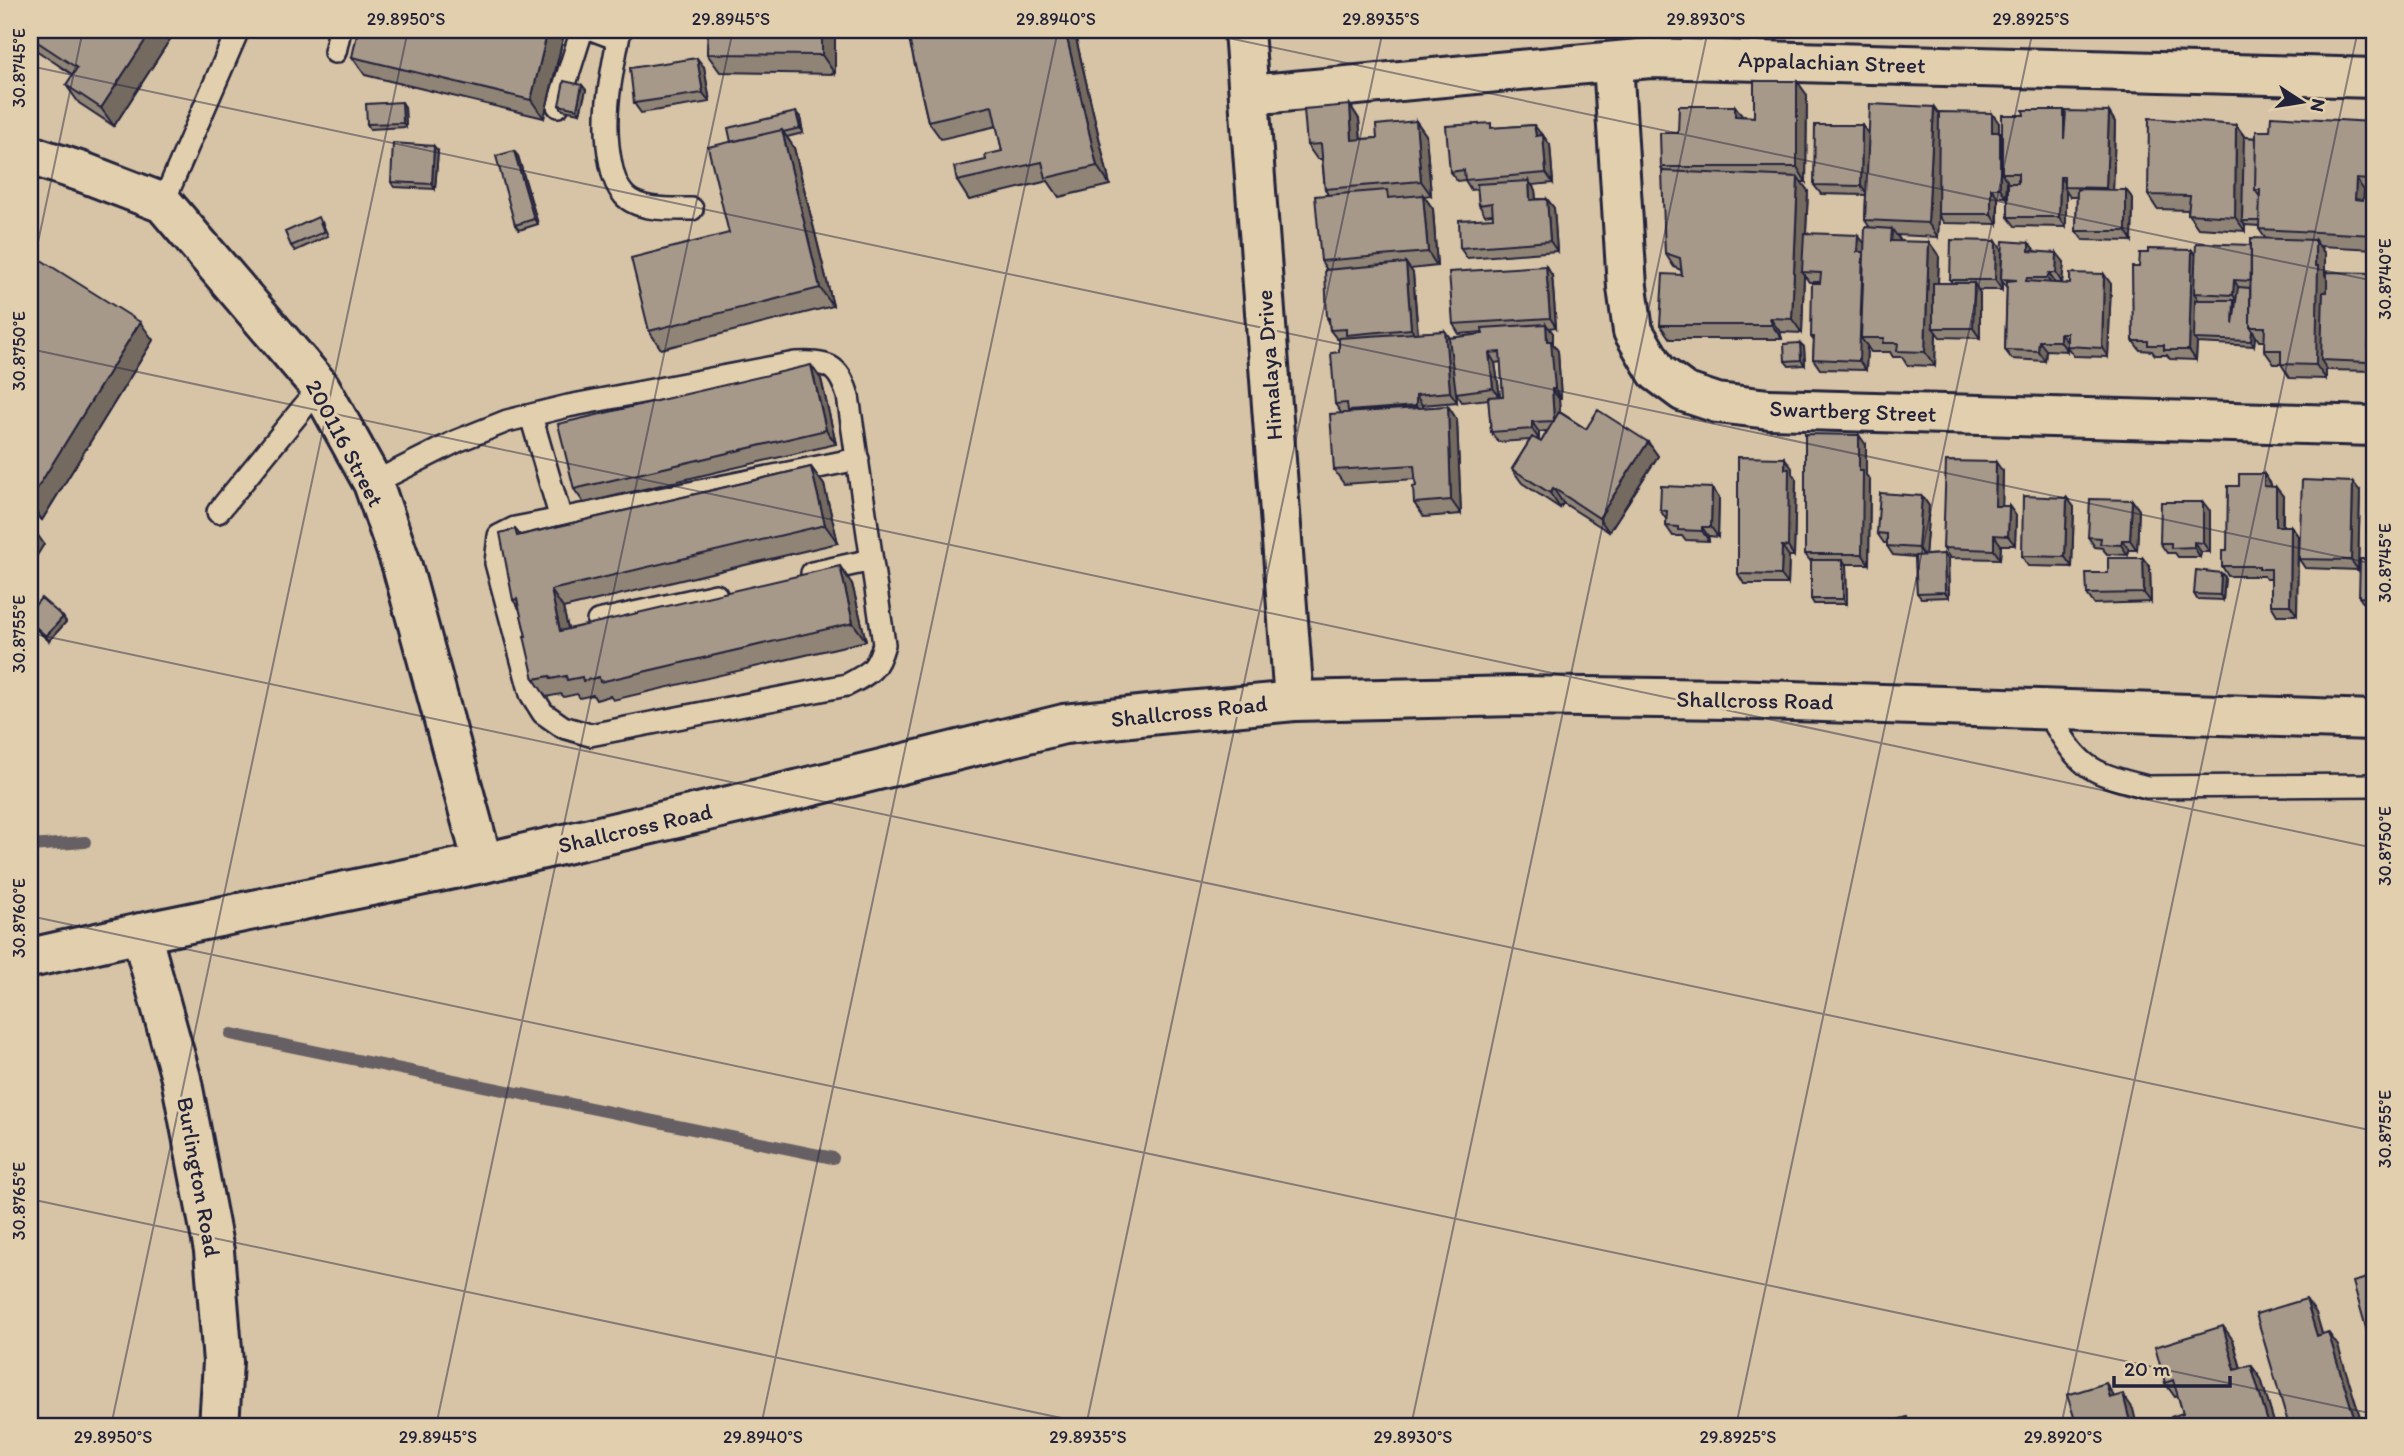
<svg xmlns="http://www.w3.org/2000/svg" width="2404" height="1456" font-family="Itim,sans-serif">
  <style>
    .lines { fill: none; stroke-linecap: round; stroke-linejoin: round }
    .stream { stroke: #665f64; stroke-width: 12 }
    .service-casing { stroke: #22223b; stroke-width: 26 }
    .minor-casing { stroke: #22223b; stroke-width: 44 }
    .tertiary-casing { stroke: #22223b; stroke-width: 44 }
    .service { stroke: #e2cfad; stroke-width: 21 }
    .minor { stroke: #e2cfad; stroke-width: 38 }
    .tertiary { stroke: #e2cfad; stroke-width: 38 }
    .wall { fill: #908477; stroke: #22223b; stroke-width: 2; fill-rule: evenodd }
    .shaded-wall { fill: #756b61; stroke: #22223b; stroke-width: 2 }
    .building { fill: #a7998a; stroke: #22223b; stroke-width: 2 }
    .ticks { fill: none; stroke: #22223b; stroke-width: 2; stroke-opacity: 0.45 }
    .labels { text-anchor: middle; stroke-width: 6; stroke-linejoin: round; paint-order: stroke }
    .street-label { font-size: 23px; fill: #22223b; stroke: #e2cfad }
    .neatline { fill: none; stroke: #22223b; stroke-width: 2.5 }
    .ticks-label { font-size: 18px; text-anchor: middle; fill: #22223b }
  </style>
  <rect width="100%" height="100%" fill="#d7c4a6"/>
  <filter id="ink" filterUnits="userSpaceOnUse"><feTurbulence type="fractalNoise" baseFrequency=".0143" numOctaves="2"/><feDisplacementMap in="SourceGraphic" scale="14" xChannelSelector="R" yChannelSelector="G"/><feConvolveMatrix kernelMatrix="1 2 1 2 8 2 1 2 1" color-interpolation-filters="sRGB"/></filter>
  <g filter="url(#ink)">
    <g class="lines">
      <!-- stream -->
      <path class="stream" d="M30,846L85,842
        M231,1034L833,1158"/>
      <defs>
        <path id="service" d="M594,30L618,39
          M620,30C611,76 601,118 611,165C613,176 616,186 624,195C638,211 672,209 692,209
          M335,52L340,30
          M558,106L582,30
          M163,203L238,30
          M531,416L561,519L858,459
          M373,483L457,441L507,421L568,406L795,363C827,362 838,363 848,396L884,644C877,670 870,673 847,685L590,735L563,727L543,713L531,694L496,563L499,536L515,528L561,519
          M218,512L320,387
          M812,573L872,560
          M598,621L716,595
          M2045,708C2079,765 2081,771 2147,787L2374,785"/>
        <path id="minor" d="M1244,30L1294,701
          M1613,62L1627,287L1633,331L1657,372L1684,392L1717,403L1769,409L2374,426
          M1249,95L1650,58L2374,78
          M30,155L85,173L163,203L320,387L373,483L402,566L483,863
          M141,933L181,1078L214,1251L223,1362L219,1426"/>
        <path id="tertiary" d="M30,958L141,933L483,863L772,796L1064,724L1168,713L1294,701L1517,696L1728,699L2374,720"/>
      </defs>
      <!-- service casing -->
      <use href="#service" class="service-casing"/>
      <!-- minor casing -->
      <use href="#minor" class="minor-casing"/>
      <!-- tertiary casing -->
      <use href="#tertiary" class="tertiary-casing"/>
      <!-- service -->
      <use href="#service" class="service"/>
      <!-- minor -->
      <use href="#minor" class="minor"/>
      <!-- tertiary -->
      <use href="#tertiary" class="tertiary"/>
    </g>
    <!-- wall -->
    <path class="wall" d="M30,30H176L114,126L79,103L66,85L73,75L30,46Z
      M565,30L544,118L365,75L352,57Z
      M708,30H835V74L720,72L707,54Z
      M907,30H1074L1110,185L1059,197L1048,181L969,200L957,181L986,160L1002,151L997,126L941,139L928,121Z
      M1430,30H1464V32L1434,35Z
      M704,67L710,102L641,113L634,103Z
      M582,85L586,90L580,113L563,110L559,105Z
      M1807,95L1806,182H1801L1808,191L1806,233L1864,244L1870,228L1865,220L1866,195L1821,194L1814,185L1869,134L1934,107L1939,114L1999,123V132H2000L2002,135L2024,115L2064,110L2066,113L2109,112L2115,122L2113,190H2126L2133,199L2132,241L2083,240L2076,231L2077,197H2070L2066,191V227L2015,226L2008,217V183L2007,181L2006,197H1998V224L1944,223L1939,216L1938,237L1897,235L1901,241L1939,256L1938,283H1953L1950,280L2002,250L2029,243L2035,251L2064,262L2062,283H2055L2070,284H2111L2108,357L2074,356L2067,347V351L2046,350L2045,361L2012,359L2005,350L2007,288L2002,281V290H1978L1980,293V338L1940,337L1936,332L1935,366L1907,365L1902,357H1893L1890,352H1871L1867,346L1866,370L1820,369L1813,359L1814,341L1811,337L1820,282H1809L1804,275L1802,333L1780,332L1782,339H1670L1660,325L1682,275L1681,270L1674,267L1665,253L1663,171L1661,167L1678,133L1735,106L1742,116L1754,117Z
      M1350,105L1359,119L1361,139L1377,138L1416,121L1426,135L1431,195L1424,196L1433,209L1437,266L1410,269L1413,273L1418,333L1445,331L1450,338L1483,334V332L1459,334L1453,324L1552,275L1556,327L1549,328L1553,333V344L1558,351L1561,399H1559L1560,412L1586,429L1648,442L1658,456L1609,532L1563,503L1560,508L1522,483L1512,469L1530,440L1498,442L1491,432L1489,399L1462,402L1456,393L1457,402L1422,405V408L1448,406L1457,420L1461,514L1424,517L1414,503L1416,486L1415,479L1344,484L1334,470L1342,414L1335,404L1339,352V339H1337L1330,330L1329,322L1327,318V270L1321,261L1328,195L1325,189L1322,159H1317L1307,145ZM1501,362L1503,396H1500L1495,363ZM1547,431L1541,442L1536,439H1539V432Z
      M405,107L406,127L370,129L367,124Z
      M800,117L803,133L787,137L794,148L833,306L661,349L649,331L729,233L731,142Z
      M1534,125L1541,136L1550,145L1553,183L1532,185L1535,190L1536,199H1547L1554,208L1557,251L1467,258L1460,248L1493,218V214L1485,215L1479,205L1478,189L1471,190L1465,180L1457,181L1450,172L1494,128Z
      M2236,125L2245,137L2256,138L2374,125V249L2320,246L2325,254V275L2327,278L2374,273V371L2328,370L2326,368V379L2290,378L2281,364H2274L2264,350L2265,341H2259L2255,335L2254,346L2198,343L2197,342L2196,360L2170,359L2167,355H2155L2152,351L2140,350L2133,341L2139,267L2196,255L2251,245L2265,238L2259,229V226L2245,225V231L2198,228L2188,214V210L2157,209L2148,195Z
      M438,151L435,189L394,187L391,182Z
      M518,156L538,224L519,230L515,225Z
      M322,222L328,236L295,251L291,246Z
      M30,253L153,340L42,520L30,512Z
      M1800,343L1804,347L1805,365L1789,366L1785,361Z
      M821,379L836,444L584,503L574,489Z
      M1866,445V475L1870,480L1869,564H1846L1847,604H1814L1811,599V562L1805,554Z
      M811,467L824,485L838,543L563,608L568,629L852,584L866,641L613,700L610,696L596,700L593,695L580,698L577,694L564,697L561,694L546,697L534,679L526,636L520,610L513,600L515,529L520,535Z
      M1792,468V473L1796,479L1794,556H1789L1788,584H1744L1738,574Z
      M2003,472L2002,506H2009L2016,516L2015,545H2001L2000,559L1950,558L1943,548Z
      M2264,474L2271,484V487L2283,496V526H2291L2298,536L2297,615H2277L2271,605V579H2266L2264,576H2228L2222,566L2227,550L2239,486Z
      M2374,484V612L2369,611L2359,597L2367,559Z
      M2360,491L2358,570L2305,568L2299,559Z
      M1922,496L1929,506L1925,555L1944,554L1948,559L1949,597L1921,598L1917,593L1915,557L1893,555L1887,546V543H1884L1877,533Z
      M1719,498L1718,537L1708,536L1709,541L1685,540L1682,536H1673L1666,526V519L1660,510Z
      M2067,498L2074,507L2072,567L2028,566L2022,556Z
      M2132,500L2139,510L2137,550H2129L2128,555L2107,554L2102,548L2095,547L2088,537Z
      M2210,511V552H2201L2200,557H2178L2175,553H2167L2160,543Z
      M2150,567L2151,602L2094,604L2087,594L2108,573Z
      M2221,573L2225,577L2223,600L2197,599L2194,594Z
      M30,611L63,617L66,622L49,641L30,624Z
      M2374,1276V1344L2368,1335Z
      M2233,1340L2241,1368L2251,1365L2261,1379L2275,1426L2183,1413L2178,1396L2175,1397L2165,1383Z"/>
    <!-- shaded-wall -->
    <path class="shaded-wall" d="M152,30H176L114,126L101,108Z
      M548,30H565L544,118L531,100Z
      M822,30H835V74L822,55Z
      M1065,30H1074L1110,185L1097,166Z
      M697,58L704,67L710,102L703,93Z
      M1797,81L1807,95L1806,182L1797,167Z
      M582,85L586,90L580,113L577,109Z
      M402,102L405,107L406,127L403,123Z
      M1350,105L1359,119L1362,154L1352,140Z
      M1735,106L1745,120L1735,116Z
      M1934,107L1944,121L1938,214L1939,216L1938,237L1928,223Z
      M796,112L800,117L803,133L800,128Z
      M2109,112L2115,122L2113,198L2106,188Z
      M1992,113L1999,123V142L1992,132Z
      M1416,121L1426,135L1431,195L1421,181Z
      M2372,122L2374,125V187L2369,180Z
      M1534,125L1541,134L1542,146L1536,136Z
      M1862,125L1869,135L1868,195L1861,186Z
      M2236,125L2246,139L2242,221L2245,225V231L2235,217Z
      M782,130L794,148L833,306L820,288Z
      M2000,132L2007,142L2002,173L2007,181L2006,197L2000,188Z
      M1543,135L1550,145L1553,183L1546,173Z
      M434,146L438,151L435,189L432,184Z
      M514,151L518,156L538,224L534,219Z
      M1798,177L1808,191L1804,272H1802L1804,275L1802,333L1792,319Z
      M2060,177L2067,187H2064L2066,191V227L2059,217Z
      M2356,179L2366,193L2365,213L2355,199Z
      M1529,181L1535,190L1537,209L1530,200Z
      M1991,188L1998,197V224L1991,214Z
      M2126,190L2133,199L2132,241L2126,231Z
      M1423,195L1433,209L1437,266L1428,252Z
      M1547,199L1554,208L1557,251L1550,241Z
      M1892,229L1902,243L1891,241Z
      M1858,235L1865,244L1861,338L1867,346L1866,370L1859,361Z
      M2315,240L2325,254V275L2328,280L2321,360L2326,368V379L2316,365Z
      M1996,241L2002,250L2001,279L2002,281V290L1995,280Z
      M1929,242L1939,256L1936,328H1933L1936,332L1935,366L1925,352Z
      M2029,243L2036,252L2029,251Z
      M2192,250L2199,259L2194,293L2198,299L2197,339H2194L2197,342L2196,360L2189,350Z
      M2057,253L2064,262L2062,283L2056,273Z
      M1406,263L1413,273L1418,339L1411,329Z
      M1546,266L1552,275L1556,327L1550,318Z
      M2049,273L2055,283L2054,288L2047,278Z
      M2104,274L2111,284L2108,357L2102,348Z
      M2234,280L2240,290V305L2233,295Z
      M1974,283L1980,293V338L1973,328Z
      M2370,301L2374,306V370L2368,362Z
      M1770,318L1780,332L1782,339L1772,325Z
      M140,322L153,340L42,520L30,502V500Z
      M1546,324L1553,333V344L1558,351L1561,399L1555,389L1547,341Z
      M2252,330L2255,335L2254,346L2251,341Z
      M1445,331L1452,341L1457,402L1450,392Z
      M2060,333L2067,342V351L2060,341Z
      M2039,341L2046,350L2045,361L2038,351Z
      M1800,343L1804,347L1805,365L1801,360Z
      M1489,353L1495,363L1500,397L1493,388Z
      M811,365L821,379L836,444L826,430Z
      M1552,389L1559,399L1561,430L1554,421Z
      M1416,395L1422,405L1423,415L1416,406Z
      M1448,406L1457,420L1461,514L1451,500Z
      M1532,422L1539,432V439L1532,429Z
      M1859,435L1866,445V475L1870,480L1869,564L1862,554L1859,471Z
      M1648,442L1658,456L1609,532L1599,518Z
      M1785,458L1792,468V473L1796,479L1794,556L1788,547Z
      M1996,462L2003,472L2002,516L1995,506Z
      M811,467L824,485L838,543L825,525Z
      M2264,474L2271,484V496L2264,486Z
      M2353,482L2360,491L2358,570L2351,560Z
      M2276,487L2283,496L2282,535L2276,526Z
      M1553,488L1563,503L1560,508L1550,493Z
      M1712,488L1719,498L1718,537L1711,527Z
      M1922,496L1929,506L1925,557L1918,548Z
      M2067,498L2074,507L2072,567L2065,557Z
      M2132,500L2139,510L2137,550L2130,540Z
      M2203,502L2210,511V552L2203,543Z
      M2009,506L2016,516L2015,545L2008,536Z
      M2291,526L2298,536L2297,615L2290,605Z
      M1702,527L1708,536L1709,541L1702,531Z
      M37,534L44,544L30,567V546Z
      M1994,535L2001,545L2000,559L1994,550Z
      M2122,540L2129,550L2128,555L2121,545Z
      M2194,542L2201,552L2200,557L2194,547Z
      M1782,546L1789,556L1788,584L1781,575Z
      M1944,554L1948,559L1949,597L1945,592Z
      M2143,558L2150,567L2151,602L2144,593Z
      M1843,560L1846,565L1847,604L1843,599Z
      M840,566L852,584L866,641L853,623Z
      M2221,573L2225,577L2223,600L2220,595Z
      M551,590L563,608L573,649L560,631Z
      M63,617L66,622L49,641L46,636Z
      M2306,1299L2316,1313L2327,1350L2317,1336Z
      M2223,1326L2233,1340L2245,1384L2235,1370Z
      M2328,1332L2338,1346L2363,1426H2357Z
      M2251,1365L2261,1379L2275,1426H2269Z
      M2106,1383L2115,1398H2110Z
      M2123,1394L2133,1409L2137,1426H2131Z"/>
    <!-- building -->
    <path class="building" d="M30,30H152L101,108L66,85L77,68L30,37Z
      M358,30H548L531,100L352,57Z
      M708,30H822V55L707,54Z
      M907,30H1065L1097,166L1046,178L1042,162L957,181L954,167L986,160L985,155L1002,151L992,106L928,121Z
      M697,58L703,93L634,103L630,68Z
      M564,81L582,85L577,109L559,105Z
      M1754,81H1797V167H1661L1660,133H1678L1679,106H1735V116L1754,117Z
      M402,102L403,123L367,124L366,104Z
      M1870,104L1934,107L1928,223L1865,220Z
      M1350,105L1352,140L1377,138L1376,125L1416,121L1421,181L1325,189L1321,144L1307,145L1304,109Z
      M2023,110H2064V139L2066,111L2109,112L2106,188L2064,187V177H2060L2059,217H2008V183H2018V173H2002V115H2024Z
      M796,112L800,128L783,132L782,130L731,142L728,128Z
      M1939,112L1992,113V132H2000V188H1991V214H1938Z
      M2271,116L2372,122L2369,180L2356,179L2355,199L2363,200L2364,192L2374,193V235L2259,229L2260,190H2255L2256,131H2270Z
      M2149,118L2236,125L2235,217L2188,214L2190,196L2148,195Z
      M1491,123V128L1534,125L1536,136L1543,135L1546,173L1465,180L1464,170L1450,172L1446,126Z
      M1815,125H1862L1861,186L1814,185Z
      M782,130L820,288L649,331L631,258L729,233L708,147Z
      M2244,137L2256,138L2255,190L2260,197L2259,221H2242Z
      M393,143L434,146L432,184L391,182Z
      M514,151L534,219L515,225L496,156Z
      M1662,171L1798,177L1792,319L1770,318L1772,325H1660L1663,274L1682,275L1680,258L1665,253Z
      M1529,181L1530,200L1547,199L1550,241L1460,248L1459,220L1493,218L1492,203L1479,205L1477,184Z
      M2077,189L2126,190V231H2076Z
      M1387,190L1388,198L1423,195L1428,252L1321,261L1315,196Z
      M318,217L324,232L291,246L285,232Z
      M1865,227L1892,229L1891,241L1929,242L1925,352L1897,351L1898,343H1883L1884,338H1861Z
      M1804,233L1858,235L1857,252H1863L1859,361L1813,359L1814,337H1811L1812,283H1820L1821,273L1802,272Z
      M2251,238L2315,240V266H2318L2316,365L2281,364V350H2264L2265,327H2250Z
      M1951,240L1996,241L1995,280H1950Z
      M2003,241L2029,243V251L2057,253L2056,273H2049L2047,278H2027L2026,281L2070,284V273L2104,274L2102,348L2067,346V333H2060V341H2039L2038,351L2005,350L2007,281L2017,280L2001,279Z
      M2196,243L2251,245V281L2234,280L2233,295L2194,293Z
      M2148,249L2192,250L2189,350H2164V345H2148V341H2133L2132,267H2139L2140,253H2148Z
      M30,253L140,322L30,500Z
      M1406,263L1411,329L1346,335V329L1330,330L1329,318H1327L1325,270Z
      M1546,266L1550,318L1453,324L1449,272Z
      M2327,272L2374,273V301H2370L2368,362L2321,360L2323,292H2327Z
      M1933,283H1974L1973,328H1933Z
      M2238,287L2250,288V327L2252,330L2251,341L2194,339L2195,300H2234L2233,324Z
      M1546,324L1547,341H1551L1555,389H1552L1554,421L1532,422V429L1491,432L1488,397L1503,396L1500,352L1489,353L1493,388L1456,393L1449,338L1483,334L1482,328Z
      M1445,331L1450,392L1416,395V406L1348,411L1347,403L1335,404L1331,353L1339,352V338Z
      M1800,343L1801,360L1785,361L1784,344Z
      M811,365L826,430L574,489L558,424Z
      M1448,406L1451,500L1414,503L1413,487L1416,486L1414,465L1334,470L1330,414Z
      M1598,410L1648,442L1599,518L1553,488L1550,493L1512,469L1532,437L1541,442L1559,412L1586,429Z
      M1805,434L1859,435V471H1863L1862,554H1805Z
      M1738,457L1785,458V469H1789L1788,547L1782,546L1781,575L1738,574Z
      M1946,461L1996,462L1995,506H2009L2008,536L1994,535V550L1943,548Z
      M811,467L825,525L551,590L560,631L840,566L853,623L600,682L599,677L583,681L582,677L567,680L566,676L551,679L550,676L534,679L524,636H526L517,599L513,600L500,533L515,529L517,536Z
      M2239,474H2264V486L2276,487V526H2291L2290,605H2271V569H2259V566H2222V550H2227L2228,486H2239Z
      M2302,480L2353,482L2351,560L2299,559Z
      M2368,484H2374V598L2359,597L2360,559H2367Z
      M1661,486L1712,488L1711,527H1702V531L1678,530V527L1666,526L1667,511L1660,510Z
      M1880,493L1922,496L1918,548L1887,546V534L1877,533Z
      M2023,496L2067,498L2065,557L2022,556Z
      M2090,499L2132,500L2130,540H2122L2121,545L2100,544L2101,538L2088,537Z
      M2161,502H2203V543L2194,542V547L2171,548V543H2160Z
      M30,530L37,534L30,546Z
      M1944,554L1945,592L1917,593L1915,556Z
      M2108,558H2143L2144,593L2087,594L2086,573H2108Z
      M1811,560H1843V599H1811Z
      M2196,570L2221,573L2220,595L2194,594Z
      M41,598L63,617L46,636L30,622V611Z
      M2374,1276V1333L2368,1335L2353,1282Z
      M2306,1299L2317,1336L2328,1332L2357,1426H2289L2256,1314Z
      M2223,1326L2235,1370L2251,1365L2269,1426H2174L2171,1417L2183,1413L2173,1380L2165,1383L2155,1347Z
      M2106,1383L2110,1398L2123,1394L2131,1426H2077L2067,1395Z
      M1907,1417L1910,1426H1878Z"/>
  </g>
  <!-- ticks -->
  <path class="ticks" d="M1191,30L2374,281M30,66L2374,564M30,280L83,30M30,349L2374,848M30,633L2374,1131M30,916L2374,1414M30,1199L1099,1426M111,1426L408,30M436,1426L733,30M761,1426L1058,30M1086,1426L1383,30M1411,1426L1708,30M1736,1426L2033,30M2061,1426L2358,30"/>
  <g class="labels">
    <!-- street labels -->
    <g class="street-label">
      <text transform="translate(1832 62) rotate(2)" y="8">Appalachian Street</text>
      <text transform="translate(1269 365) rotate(-94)" y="8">Himalaya Drive</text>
      <text transform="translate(1853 411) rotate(2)" y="8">Swartberg Street</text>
      <text transform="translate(345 443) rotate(62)" y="8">200116 Street</text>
      <text transform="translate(1755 700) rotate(1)" y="8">Shallcross Road</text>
      <text transform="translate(1189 711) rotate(-6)" y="8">Shallcross Road</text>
      <text transform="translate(635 828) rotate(-13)" y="8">Shallcross Road</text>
      <text transform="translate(199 1177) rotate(80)" y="8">Burlington Road</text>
    </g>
  </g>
  <!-- margin -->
  <rect width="2404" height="1456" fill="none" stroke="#e2cfad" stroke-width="77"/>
  <!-- north arrow -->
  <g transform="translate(2302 102) rotate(102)" stroke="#e2cfad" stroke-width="5" paint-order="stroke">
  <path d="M0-5L12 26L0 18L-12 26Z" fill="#22223b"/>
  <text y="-10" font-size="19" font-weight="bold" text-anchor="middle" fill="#22223b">N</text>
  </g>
  <!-- scale -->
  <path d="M2114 1376v10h116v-10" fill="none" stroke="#22223b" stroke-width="3.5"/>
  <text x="2124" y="1376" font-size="21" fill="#22223b" stroke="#e2cfad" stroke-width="5" paint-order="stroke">20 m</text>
  <rect x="38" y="38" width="2328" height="1380" class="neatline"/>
  <g class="ticks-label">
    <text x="406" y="25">29.8950°S</text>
    <text x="731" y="25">29.8945°S</text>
    <text x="1056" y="25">29.8940°S</text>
    <text x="1381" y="25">29.8935°S</text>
    <text x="1706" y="25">29.8930°S</text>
    <text x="2031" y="25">29.8925°S</text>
    <text transform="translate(19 68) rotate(-90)" y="6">30.8745°E</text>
    <text transform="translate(2385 279) rotate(-90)" y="6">30.8740°E</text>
    <text transform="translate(19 351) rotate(-90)" y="6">30.8750°E</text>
    <text transform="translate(2385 563) rotate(-90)" y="6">30.8745°E</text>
    <text transform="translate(19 634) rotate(-90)" y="6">30.8755°E</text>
    <text transform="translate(2385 846) rotate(-90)" y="6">30.8750°E</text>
    <text transform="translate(19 918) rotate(-90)" y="6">30.8760°E</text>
    <text transform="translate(2385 1129) rotate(-90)" y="6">30.8755°E</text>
    <text transform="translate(19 1201) rotate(-90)" y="6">30.8765°E</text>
    <text x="113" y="1443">29.8950°S</text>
    <text x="438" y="1443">29.8945°S</text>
    <text x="763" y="1443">29.8940°S</text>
    <text x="1088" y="1443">29.8935°S</text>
    <text x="1413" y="1443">29.8930°S</text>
    <text x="1738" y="1443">29.8925°S</text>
    <text x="2063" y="1443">29.8920°S</text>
  </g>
</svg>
